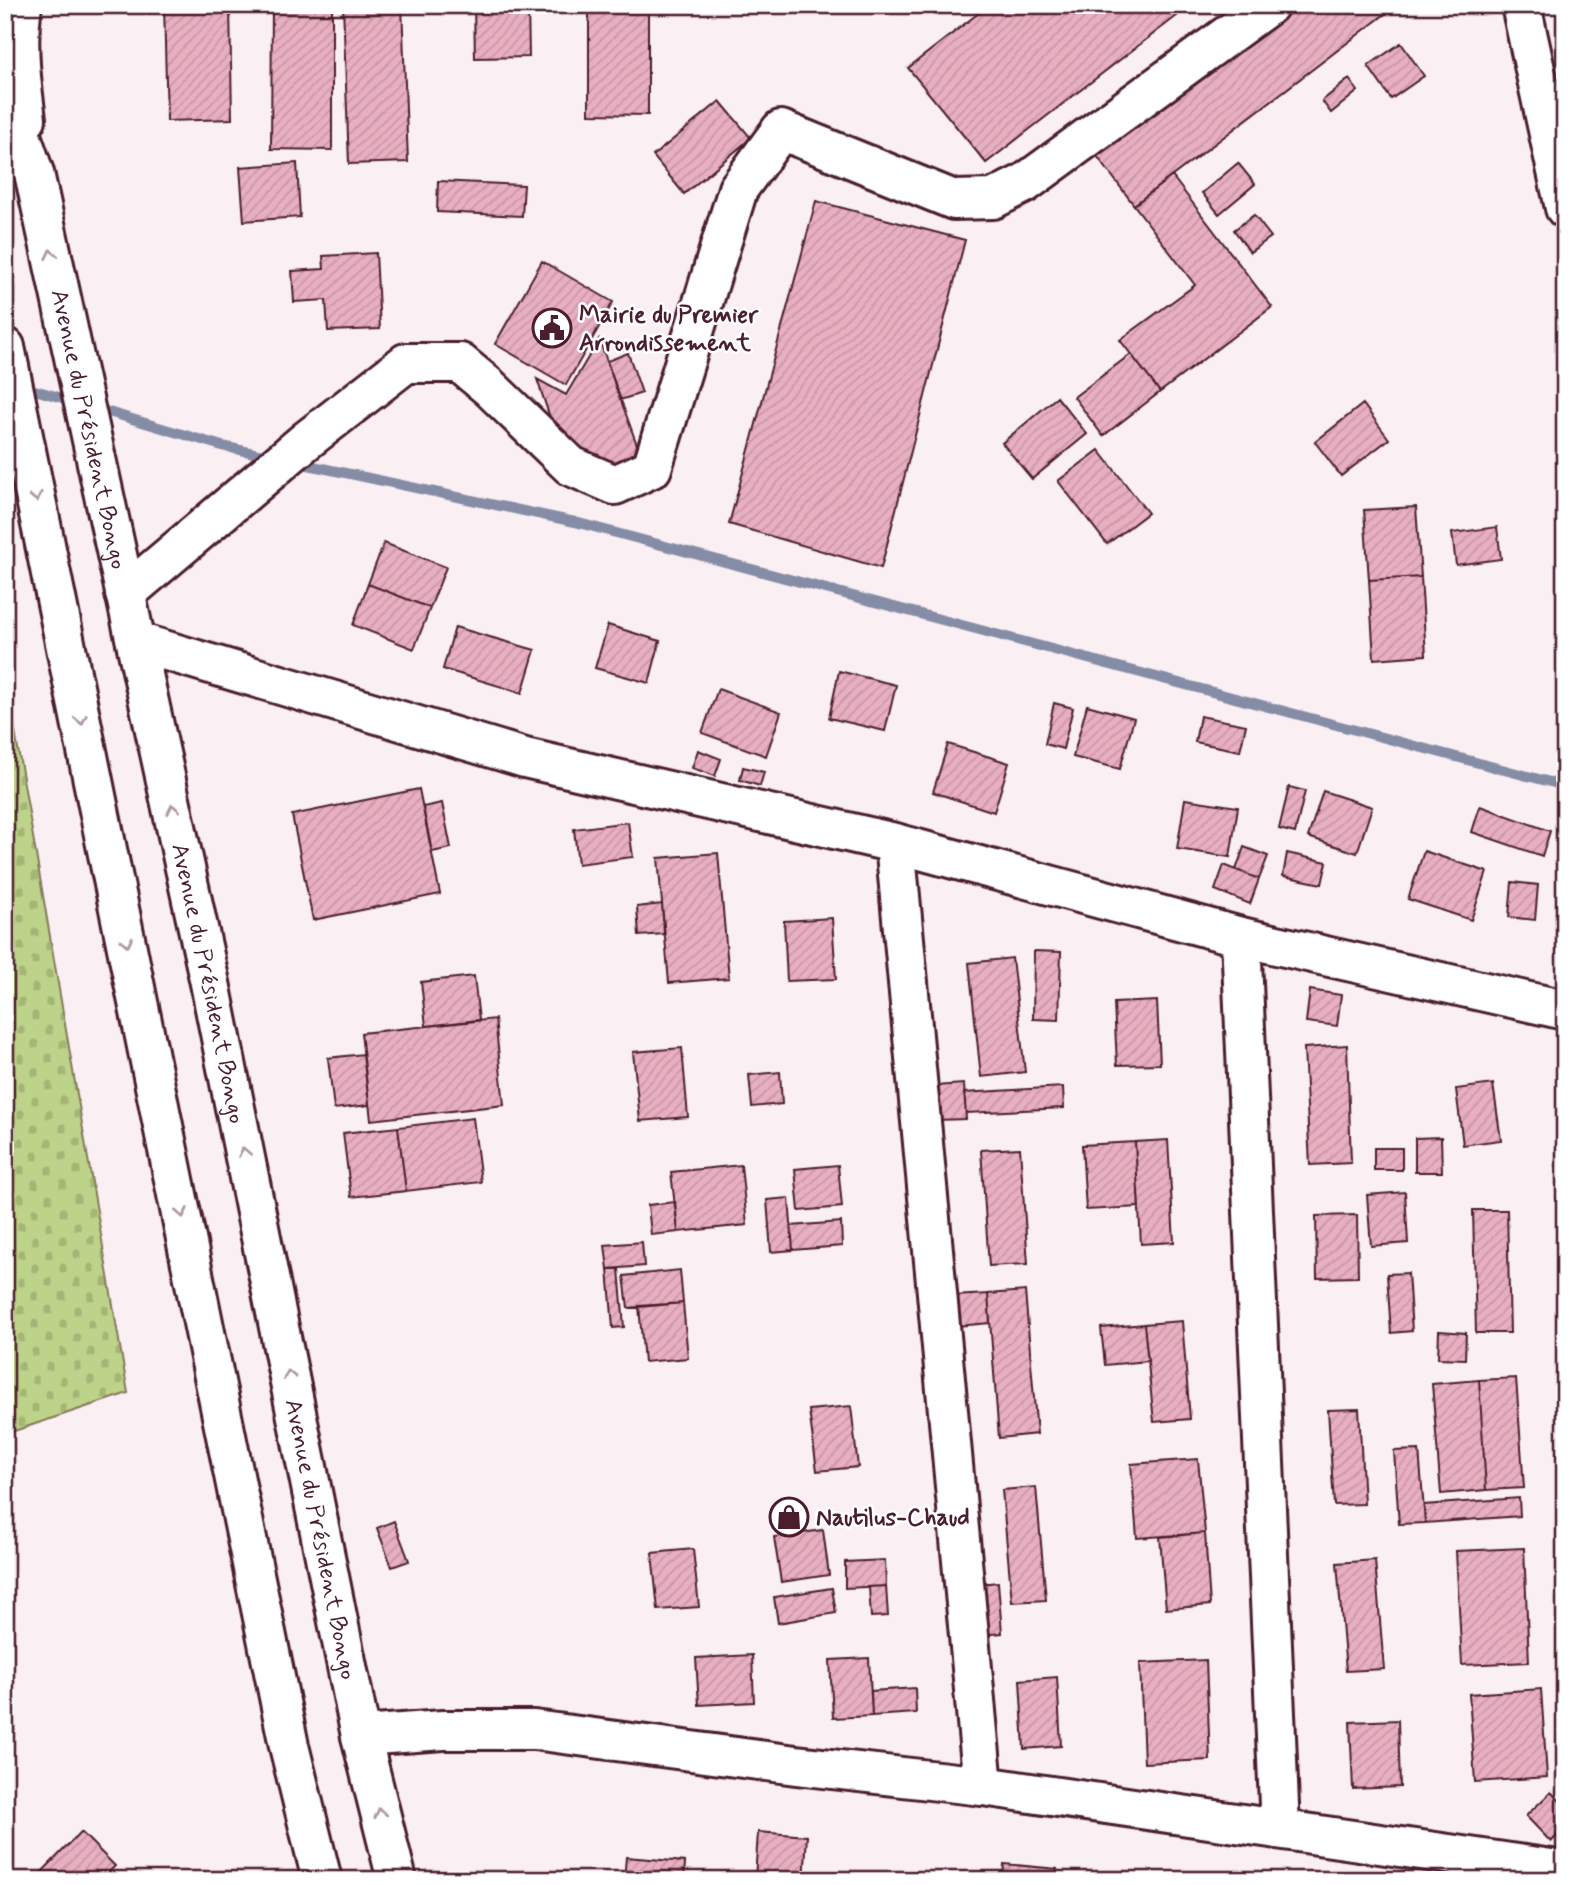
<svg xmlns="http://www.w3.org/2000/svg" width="1570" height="1885" font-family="Mynerve,sans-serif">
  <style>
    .cemetery { fill: url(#cemetery-stones); stroke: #84795a; stroke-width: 2 }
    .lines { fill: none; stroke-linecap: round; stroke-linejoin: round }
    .stream { stroke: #858ca5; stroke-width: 10 }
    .building { fill: url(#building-hatch); stroke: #4a1f2b; stroke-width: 2 }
    .minor-casing { stroke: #4a1f2b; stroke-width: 44 }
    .minor { stroke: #fff; stroke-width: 38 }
    .oneway { stroke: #ae9aa0 }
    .labels { text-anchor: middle; stroke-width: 5; stroke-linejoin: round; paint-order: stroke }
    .poi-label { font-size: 24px; font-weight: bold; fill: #4a1f2b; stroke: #fff; text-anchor: start }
    .street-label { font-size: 24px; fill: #4a1f2b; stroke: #fff }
  </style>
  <defs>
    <pattern id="cemetery-stones" width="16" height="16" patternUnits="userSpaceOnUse" patternTransform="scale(1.75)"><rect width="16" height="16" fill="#bdd389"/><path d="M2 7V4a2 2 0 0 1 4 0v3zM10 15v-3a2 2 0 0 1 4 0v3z" fill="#a4b576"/></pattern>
    <pattern id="building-hatch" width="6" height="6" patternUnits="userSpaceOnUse" patternTransform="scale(1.75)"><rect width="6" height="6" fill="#e8afc1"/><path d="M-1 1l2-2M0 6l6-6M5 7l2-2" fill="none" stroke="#c896a6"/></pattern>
  </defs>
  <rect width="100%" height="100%" fill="#faeff3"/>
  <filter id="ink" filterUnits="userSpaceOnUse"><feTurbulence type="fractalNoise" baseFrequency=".0143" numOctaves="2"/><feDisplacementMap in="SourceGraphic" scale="14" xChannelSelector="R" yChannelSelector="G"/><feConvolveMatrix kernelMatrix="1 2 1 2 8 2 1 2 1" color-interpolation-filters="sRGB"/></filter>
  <g filter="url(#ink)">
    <!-- cemetery -->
    <path class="cemetery" d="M5,673L128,1393L5,1434Z"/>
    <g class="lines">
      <!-- stream -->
      <path class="stream" d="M21,386L76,402
        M92,407L222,446L272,457
        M294,462L575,522L1565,786"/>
    </g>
    <!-- building -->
    <path class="building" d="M164,5H230L232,119L167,121Z
      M272,5H332V150L271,149Z
      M343,5H402L408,162L349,164Z
      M474,5H528L529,57L475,58Z
      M589,5H648V115L589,114Z
      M989,5H1191L986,163L908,68Z
      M1295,5H1391L1393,8L1134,205L1097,156Z
      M1401,43L1424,76L1391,99L1368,66Z
      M1349,79L1358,91L1331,113L1322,101Z
      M720,101L751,138L684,194L653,156Z
      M297,163L300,217L244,221L240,167Z
      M1238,163L1255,184L1219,214L1202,193Z
      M1172,176L1272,307L1160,392L1120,340L1195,285L1134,205Z
      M438,181L524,185L522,216L437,212Z
      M816,201L965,240L881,568L729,524Z
      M1254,215L1271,237L1250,252L1234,230Z
      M376,253L380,329L328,331L326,300L294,302L292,271L324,269L323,256Z
      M542,261L613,302L566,385L495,344Z
      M599,339L642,459L612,468L561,450L537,379L566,395Z
      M628,353L642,393L620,400L607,361Z
      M1131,354L1160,392L1103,436L1074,397Z
      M1057,397L1087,434L1032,479L1002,443Z
      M1363,404L1389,439L1341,476L1315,442Z
      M1099,450L1148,513L1107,544L1058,481Z
      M1416,507L1421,577L1369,580L1364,510Z
      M1497,527L1501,559L1456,565L1452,533Z
      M384,543L446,567L430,608L368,584Z
      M1421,577L1426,655L1374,659L1369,580Z
      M368,584L430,608L414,649L353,625Z
      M608,625L660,641L649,683L595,668Z
      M455,627L535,650L522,693L443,669Z
      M839,671L896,685L885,731L829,718Z
      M718,689L781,712L766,756L702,733Z
      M1054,703L1073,708L1063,749L1045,744Z
      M1087,705L1134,718L1120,769L1073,757Z
      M1200,716L1246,725L1240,751L1195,742Z
      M948,744L1009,763L994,812L933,792Z
      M698,750L721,759L715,776L692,768Z
      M743,767L764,772L760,786L740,780Z
      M1289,787L1305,791L1295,833L1279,829Z
      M419,789L440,894L313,920L292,815Z
      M1323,791L1372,807L1357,853L1308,837Z
      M1185,799L1238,807L1230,857L1177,849Z
      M442,803L451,848L432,852L423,807Z
      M1480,806L1550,831L1542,856L1472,832Z
      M628,822L633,857L578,864L574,829Z
      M1244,847L1268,856L1259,879L1236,870Z
      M1424,851L1487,872L1471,920L1408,899Z
      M718,853L729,978L669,983L658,858Z
      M1287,853L1327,862L1322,884L1283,876Z
      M1224,865L1259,879L1250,904L1215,890Z
      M1512,882L1538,885L1535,920L1509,917Z
      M662,904L664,934L639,936L637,907Z
      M832,918L836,979L787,981L784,921Z
      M1034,951L1061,952L1059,1020L1033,1019Z
      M1012,958L1025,1072L981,1077L969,963Z
      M474,976L479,1020L426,1026L421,982Z
      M1310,990L1341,995L1337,1026L1306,1022Z
      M1157,1001L1160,1064L1117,1065L1114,1003Z
      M495,1019L504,1105L371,1120L361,1033Z
      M1347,1045L1351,1163L1310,1165L1304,1048Z
      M682,1048L688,1117L640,1121L633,1052Z
      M363,1054L369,1105L334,1109L328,1058Z
      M780,1072L782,1104L752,1107L749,1075Z
      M964,1084L966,1119L936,1120L934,1086Z
      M1493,1084L1501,1140L1463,1145L1456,1089Z
      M1063,1087L1064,1108L966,1113L964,1093Z
      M473,1118L481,1182L406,1191L398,1127Z
      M398,1127L406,1191L351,1197L343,1133Z
      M1441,1137L1442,1172H1415V1138Z
      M1168,1140L1174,1242L1141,1244L1135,1142Z
      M1135,1142L1139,1207L1086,1210L1082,1145Z
      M1020,1148L1028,1264L989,1266L981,1150Z
      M1374,1148H1402V1170H1374Z
      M741,1165L747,1225L678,1232L671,1172Z
      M838,1165L842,1207L799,1211L795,1169Z
      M1405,1192L1408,1243L1371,1246L1367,1195Z
      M789,1198L793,1250L771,1252L767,1200Z
      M675,1202L678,1232L651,1235L648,1205Z
      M1473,1210H1507L1510,1333H1476Z
      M1357,1215L1358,1277L1317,1278L1316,1216Z
      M841,1222L842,1246L793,1250L791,1226Z
      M642,1242L644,1266L608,1269L605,1245Z
      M608,1269H619L624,1327L613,1328Z
      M680,1270L683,1303L628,1308L624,1276Z
      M1408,1273L1412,1331L1391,1333L1387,1274Z
      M1025,1291L1037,1434L999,1438L988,1294Z
      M988,1294L990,1323L957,1326L954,1296Z
      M683,1303L688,1358L644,1362L639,1306Z
      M1182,1321L1190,1419L1154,1422L1144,1324Z
      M1144,1324L1148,1361L1105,1365L1101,1328Z
      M1439,1331L1466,1333L1465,1359L1438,1358Z
      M1516,1378L1524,1488L1486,1490L1479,1380Z
      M1479,1380L1486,1490L1441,1494L1432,1384Z
      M851,1406L858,1467L817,1471L809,1410Z
      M1359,1409L1364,1504L1334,1505L1328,1410Z
      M1419,1450L1425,1523L1399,1524L1394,1451Z
      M1198,1459L1205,1533L1137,1538L1131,1464Z
      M1036,1487L1046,1600L1012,1602L1002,1490Z
      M1519,1498L1520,1516L1425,1523L1424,1505Z
      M394,1521L409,1561L392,1567L377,1528Z
      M823,1530L829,1575L781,1582L774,1537Z
      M1205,1533L1210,1605L1166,1609L1160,1537Z
      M1524,1548L1529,1662L1462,1665L1456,1551Z
      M693,1549L699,1607L658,1610L652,1553Z
      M885,1560L886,1586L845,1588V1562Z
      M1375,1560L1384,1669L1346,1671L1337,1563Z
      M998,1582L1002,1633L983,1635L979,1584Z
      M886,1586L888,1616L871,1617L869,1587Z
      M832,1588L836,1613L778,1623L774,1597Z
      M752,1655L754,1702L699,1705L696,1658Z
      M869,1658L872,1716L833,1718L830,1660Z
      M1206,1660L1210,1760L1144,1763L1140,1663Z
      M1057,1677L1061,1746L1024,1749L1020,1680Z
      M915,1688L916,1713L872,1716L871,1691Z
      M1541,1689L1547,1777L1475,1782L1469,1694Z
      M5,1696L14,1729L5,1731Z
      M1398,1720L1400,1787L1353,1789L1350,1722Z
      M1551,1792L1565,1806V1828L1551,1842L1526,1816Z
      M81,1832L115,1866L101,1880H34Z
      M758,1832L807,1836L804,1880L755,1879Z
      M626,1857L685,1862L684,1880H624Z
      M1004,1864L1057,1869L1056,1880H1003Z"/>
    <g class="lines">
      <defs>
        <g id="minor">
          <path d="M22,5C16,43 21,81 26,119"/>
          <path d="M1521,5L1565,208"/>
          <path id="s1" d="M5,90L34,173L210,983L361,1736L397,1880"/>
          <path d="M5,347L289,1746L322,1880"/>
          <path d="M125,594L307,440L406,363H460L489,387L571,466L615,485L652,468L738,189L781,130L954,200L993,199L1025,183L1269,5"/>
          <path d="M137,642L525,758L895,843L1241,937L1565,1010"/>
          <path d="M895,843L983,1786"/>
          <path d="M1241,937L1280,1828"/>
          <path d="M361,1736L443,1730H534L796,1765L983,1786L1565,1871"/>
        </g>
      </defs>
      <!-- minor casing -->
      <use href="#minor" class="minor-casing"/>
      <!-- minor -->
      <use href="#minor" class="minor"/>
    </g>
    <!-- one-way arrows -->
    <defs><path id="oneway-chevron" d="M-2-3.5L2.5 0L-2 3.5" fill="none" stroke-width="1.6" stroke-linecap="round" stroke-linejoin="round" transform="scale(1.75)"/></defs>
    <g class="oneway">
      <use href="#oneway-chevron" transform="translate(51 254) rotate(-102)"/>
      <use href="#oneway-chevron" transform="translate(36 497) rotate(78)"/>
      <use href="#oneway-chevron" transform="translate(81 720) rotate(78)"/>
      <use href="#oneway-chevron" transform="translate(173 809) rotate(-102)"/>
      <use href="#oneway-chevron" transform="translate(127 942) rotate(78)"/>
      <use href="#oneway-chevron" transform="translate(244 1152) rotate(-101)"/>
      <use href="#oneway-chevron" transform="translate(182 1213) rotate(79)"/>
      <use href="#oneway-chevron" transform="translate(289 1375) rotate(-101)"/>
      <use href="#oneway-chevron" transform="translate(380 1813) rotate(-104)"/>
    </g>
  </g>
  <!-- icons -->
  <defs>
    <symbol id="civic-ring" viewBox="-11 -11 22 22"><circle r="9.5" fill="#fff" stroke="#4a1f2b" stroke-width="1.5"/><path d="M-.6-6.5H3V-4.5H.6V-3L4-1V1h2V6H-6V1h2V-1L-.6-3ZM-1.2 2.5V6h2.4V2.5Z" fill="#4a1f2b"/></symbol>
    <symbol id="shop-ring" viewBox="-11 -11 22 22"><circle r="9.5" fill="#fff" stroke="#4a1f2b" stroke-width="1.5"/><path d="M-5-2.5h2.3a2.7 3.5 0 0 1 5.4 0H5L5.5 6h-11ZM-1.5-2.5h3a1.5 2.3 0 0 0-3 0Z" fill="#4a1f2b"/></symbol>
  </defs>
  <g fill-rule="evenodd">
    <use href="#civic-ring" x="530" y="306" width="44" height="44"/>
    <use href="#shop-ring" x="767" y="1495" width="44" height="44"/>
  </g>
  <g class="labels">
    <!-- poi labels -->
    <g class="poi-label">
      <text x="579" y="322">Mairie du Premier<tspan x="579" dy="28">Arrondissement</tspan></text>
      <text x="816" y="1525">Nautilus-Chaud</text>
    </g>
    <!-- street labels -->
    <g class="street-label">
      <text dy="8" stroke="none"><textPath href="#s1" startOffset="350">Avenue du Président Bongo</textPath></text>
      <text dy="8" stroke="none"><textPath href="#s1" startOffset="917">Avenue du Président Bongo</textPath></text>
      <text dy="8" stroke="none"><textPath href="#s1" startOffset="1484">Avenue du Président Bongo</textPath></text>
    </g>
  </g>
  <!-- margin -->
  <rect width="1570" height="1885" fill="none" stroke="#fff" stroke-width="28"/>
  <rect x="14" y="14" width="1542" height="1857" fill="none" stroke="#4a1f2b" stroke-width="2.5" filter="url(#ink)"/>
</svg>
